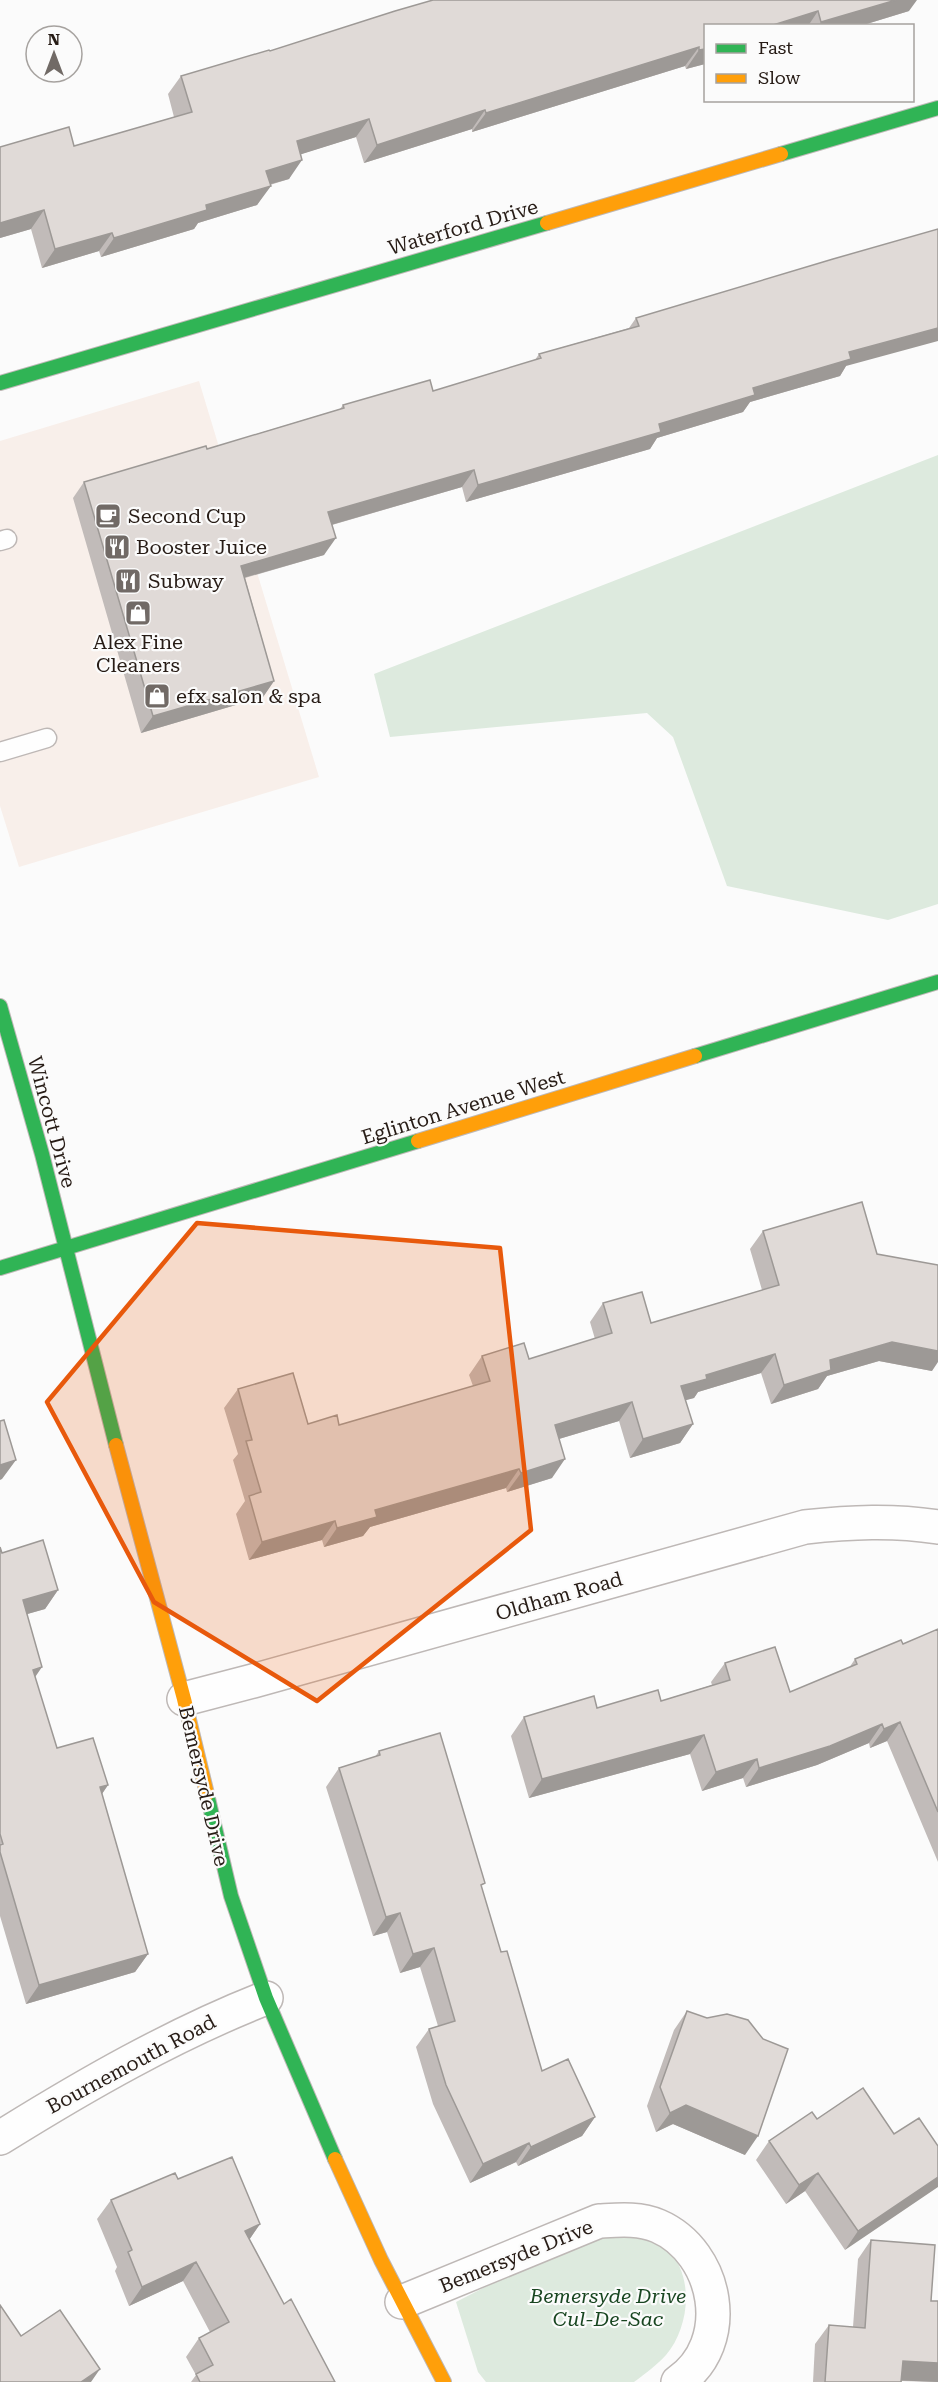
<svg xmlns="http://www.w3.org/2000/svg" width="938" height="2382" font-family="'Roboto Serif',serif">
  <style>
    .built { fill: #f8efea }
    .green { fill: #ddeade }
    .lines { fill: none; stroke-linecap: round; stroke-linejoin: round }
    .lane-casing { stroke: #beb8b6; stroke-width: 21 }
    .street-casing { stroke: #beb8b6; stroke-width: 36 }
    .fast-casing { stroke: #beb8b6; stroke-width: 16 }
    .slow-casing { stroke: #beb8b6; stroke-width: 16 }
    .lane { stroke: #fefefe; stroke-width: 18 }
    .street { stroke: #fefefe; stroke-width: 33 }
    .fast { stroke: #30b455; stroke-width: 14 }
    .slow { stroke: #ff9f0a; stroke-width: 14 }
    .wall { fill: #c1bbb9 }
    .shaded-wall { fill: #9d9996 }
    .building { fill: #e0dad7; stroke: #9d9996; stroke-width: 1.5 }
    .marked { fill: #e8590c; fill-opacity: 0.2; stroke: #e8590c; stroke-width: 4.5; stroke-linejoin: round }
    .labels { text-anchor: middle; stroke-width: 4.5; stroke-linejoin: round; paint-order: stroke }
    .street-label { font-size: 20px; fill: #271c16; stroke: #fbfbfb }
    .poi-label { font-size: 20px; fill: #271c16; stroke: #fbfbfb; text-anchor: start }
    .park-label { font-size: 20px; font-style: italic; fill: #194621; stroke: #fbfbfb }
  </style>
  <rect width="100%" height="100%" fill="#fbfbfb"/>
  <!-- built -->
  <path class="built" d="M199,381L319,777L19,867L0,806V441Z"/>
  <!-- green -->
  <path class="green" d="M938,455V904L888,920L727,886L673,737L647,713L390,737L374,674Z
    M642,2233C650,2238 659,2242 666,2248C695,2274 690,2327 666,2355C657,2365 645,2374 634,2382H486L478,2372L456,2302L559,2249L586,2238Z"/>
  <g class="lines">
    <defs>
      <path id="lane" d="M0,541L7,539
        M0,752L47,738"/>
      <path id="street" d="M184,1699L253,1681L805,1527C851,1522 893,1520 938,1527
        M0,2138C85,2085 174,2034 266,1998
        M402,2302L599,2221C619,2220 639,2218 658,2226C718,2252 735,2343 678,2382"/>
      <path id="fast" d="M781,154L938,108
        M0,383L547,223
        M0,1006L42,1154L116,1445
        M695,1056L938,982
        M0,1268L418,1141
        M207,1794L231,1896L266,1998L335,2159"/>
      <path id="slow" d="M547,223L781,154
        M418,1141L695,1056
        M116,1445L184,1699L207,1794
        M335,2159L381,2260L444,2382"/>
    </defs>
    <!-- lane casing -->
    <use href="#lane" class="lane-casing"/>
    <!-- street casing -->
    <use href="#street" class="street-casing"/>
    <!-- fast casing -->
    <use href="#fast" class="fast-casing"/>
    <!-- slow casing -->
    <use href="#slow" class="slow-casing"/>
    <!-- lane -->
    <use href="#lane" class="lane"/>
    <!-- street -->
    <use href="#street" class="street"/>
    <!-- fast -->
    <use href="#fast" class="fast"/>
    <!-- slow -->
    <use href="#slow" class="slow"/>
  </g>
  <!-- wall -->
  <path class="wall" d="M395,11H909L860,26H705V64L686,69L685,66L472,132V129L364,163L356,137L301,154L289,179L270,185L257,205L198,223L194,229L101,257L99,251L42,268L31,229L0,238V147L74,146L174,117L168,94L181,76L270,51Z
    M636,318L846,366L840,376L750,402L743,412L657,438L650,449L466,502L462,487L332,525L324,555L245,578L274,681L263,697L141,733L73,498L84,482L207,449L340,409L343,405L433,391L535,360L539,354L629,328Z
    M763,1231L877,1254L932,1371L879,1361L827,1376L818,1389L771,1404L761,1373L698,1392L694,1398L685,1400L693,1424L680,1443L630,1458L619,1421L559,1439L552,1478L507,1492L506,1488L370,1527L363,1536L324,1547L322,1540L249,1560L236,1514L245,1501L233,1460L238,1454L224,1408L238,1389L308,1424L339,1425L473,1386L469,1375L482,1356L529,1359L595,1339L590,1322L603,1303L651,1323L762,1290L750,1249Z
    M0,1547L2,1553L58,1590L45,1609L27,1614L35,1677L57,1748L108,1785L102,1794L148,1954L135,1972L26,2004L0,1916Z
    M938,1629V1862L887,1741L870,1748L869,1743L817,1765L746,1787L743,1778L702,1791L690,1754L529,1798L511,1736L524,1717L661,1701L712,1685L711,1682L725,1663L790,1692L849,1668L855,1659L903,1644Z
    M379,1751L482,1888L501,1952L542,2071L595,2117L582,2136L518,2166L516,2162L470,2183L433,2104L416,2047L429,2029L438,2026L420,1967L400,1973L387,1932L373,1936L326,1787L339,1768L375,1757Z
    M687,2011L745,2155L673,2124L656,2132L647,2106L674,2030Z
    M817,2119L894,2134L938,2146L845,2250L805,2191L786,2204L756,2160L769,2141Z
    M178,2179L260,2224L249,2240L284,2304L335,2382H191L196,2375L186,2357L199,2338L210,2332L183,2281L129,2306L115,2271L117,2267L97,2219L111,2200Z
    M871,2240L931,2301L938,2382L902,2381L901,2382H813L815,2344L829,2325L853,2327L858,2259Z"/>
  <!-- shaded-wall -->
  <path class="shaded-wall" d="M896,0H917L909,11L860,26H819L821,22Z
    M818,11L808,26H770Z
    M699,47L685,66L472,132L486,113Z
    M705,49V64L686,69L699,50Z
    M485,110L472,129L364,163L377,145Z
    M369,119L356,137L283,160L297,141Z
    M302,160L289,179L253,189L266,171Z
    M271,186L257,205L198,223L194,229L101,257L114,238L206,205Z
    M44,210L31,229L0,238V223Z
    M112,233L99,251L42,268L55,249Z
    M938,328V341L846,366L840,376L750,402L743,412L657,438L650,449L466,502L478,485L659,424L849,352Z
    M474,470L462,487L317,529L328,512Z
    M336,538L324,555L229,582L241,566Z
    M274,681L263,697L141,733L153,716Z
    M892,1342L938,1351V1362L932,1371L879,1361L827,1376L818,1389L771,1404L784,1385L830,1360Z
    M775,1354L761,1373L698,1392L694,1398L668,1405L681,1386L706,1375Z
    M632,1402L619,1421L542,1444L555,1425Z
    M693,1424L680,1443L630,1458L643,1439Z
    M565,1459L552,1478L507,1492L521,1473Z
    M16,1460L2,1479L0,1480V1465Z
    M519,1469L506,1488L370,1527L363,1536L324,1547L337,1528L375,1510Z
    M335,1521L322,1540L249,1560L262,1542Z
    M58,1590L45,1609L10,1619L23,1600Z
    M42,1667L29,1686L33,1670Z
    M900,1722L887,1741L870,1748L884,1729Z
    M882,1724L869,1743L817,1765L746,1787L759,1768Z
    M704,1735L690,1754L529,1798L542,1779Z
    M757,1759L743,1778L702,1791L716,1772Z
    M108,1785L95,1804L100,1787Z
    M400,1913L387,1932L373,1936L386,1917Z
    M434,1948L420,1967L400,1973L413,1954Z
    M148,1954L135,1972L26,2004L39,1985Z
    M686,2105L758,2136L745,2155L673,2124L656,2132L670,2113Z
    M595,2117L582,2136L518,2166L531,2147Z
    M529,2143L516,2162L470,2183L483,2164Z
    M818,2173L805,2191L786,2204L799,2185Z
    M938,2177V2187L845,2250L858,2231Z
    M260,2224L247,2243L245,2231Z
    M196,2262L183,2281L129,2306L142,2287Z
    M903,2361L938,2363V2382L890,2380Z
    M100,2369L91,2382H81Z"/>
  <!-- building -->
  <path class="building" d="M433,0H896L821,22L818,11L770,26H705V49L699,50V47L486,113L485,110L377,145L369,119L297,141L302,160L266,171L271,186L206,205L207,210L114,238L112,233L55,249L44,210L0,223V147L69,127L74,146L192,112L181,76L269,50L270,51L395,11Z
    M938,229V328L849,352L851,359L753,388L755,395L659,424L661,432L478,485L474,470L328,512L336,538L241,566L274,681L153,716L84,482L206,446L207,449L344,408L343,405L430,380L433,391L541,358L539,354L639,326L636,318L833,259Z
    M862,1202L877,1254L938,1265V1351L892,1342L830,1360L831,1370L784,1385L775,1354L706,1375L707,1379L681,1386L693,1424L643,1439L632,1402L555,1425L565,1459L521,1473L519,1469L375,1510L377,1517L337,1528L335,1521L262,1542L249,1496L261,1492L246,1441L252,1440L238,1389L293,1373L308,1424L337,1415L339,1425L490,1381L482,1356L524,1343L529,1359L612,1333L603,1303L642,1292L651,1323L779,1285L763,1231Z
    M4,1420L16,1460L0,1465V1421Z
    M43,1540L58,1590L23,1600L42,1667L33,1670L57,1748L93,1738L108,1785L100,1787L148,1954L39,1985L0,1852V1845L3,1844L0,1834V1547L2,1553Z
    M938,1629V1812L900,1722L884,1729L882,1724L830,1746L759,1768L757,1759L716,1772L704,1735L542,1779L524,1717L594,1696L597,1708L658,1690L661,1701L730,1680L725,1663L775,1647L790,1692L857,1664L855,1659L901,1640L903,1644Z
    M440,1733L485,1883L481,1885L501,1952L507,1951L542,2071L568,2059L595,2117L531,2147L529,2143L483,2164L446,2085L429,2029L455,2021L434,1948L413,1954L400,1913L386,1917L339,1768L380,1755L379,1751Z
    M687,2011L707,2018L727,2014L748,2020L763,2039L788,2049L758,2136L686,2105L670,2113L660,2087Z
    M863,2088L894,2134L919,2118L938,2146V2177L858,2231L818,2173L799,2185L769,2141L812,2112L817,2119Z
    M232,2157L260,2224L245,2231L284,2304L291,2299L335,2382H200L196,2374L213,2365L199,2338L229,2322L196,2262L142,2287L128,2252L132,2250L111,2200L175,2173L178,2179Z
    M871,2240L935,2245L931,2301H938V2363L903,2361L901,2382H825L829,2325L865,2328Z
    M0,2305L21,2336L60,2310L100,2369L81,2382H0Z"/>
  <!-- marked area -->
  <path class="marked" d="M197,1223L500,1248L531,1530L317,1701L154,1602L47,1402Z"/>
  <!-- icons -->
  <defs>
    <symbol id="cafe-square" viewBox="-11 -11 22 22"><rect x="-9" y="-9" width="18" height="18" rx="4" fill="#716a66" stroke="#fbfbfb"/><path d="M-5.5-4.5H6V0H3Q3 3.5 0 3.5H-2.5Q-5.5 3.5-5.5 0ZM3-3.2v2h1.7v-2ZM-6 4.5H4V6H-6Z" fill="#fff"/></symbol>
    <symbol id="restaurant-square" viewBox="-11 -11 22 22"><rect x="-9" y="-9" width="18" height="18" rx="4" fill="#716a66" stroke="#fbfbfb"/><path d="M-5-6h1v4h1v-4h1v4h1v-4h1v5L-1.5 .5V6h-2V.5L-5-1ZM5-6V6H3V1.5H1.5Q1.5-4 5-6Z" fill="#fff"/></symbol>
    <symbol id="shop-square" viewBox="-11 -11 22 22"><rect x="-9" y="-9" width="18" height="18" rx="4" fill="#716a66" stroke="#fbfbfb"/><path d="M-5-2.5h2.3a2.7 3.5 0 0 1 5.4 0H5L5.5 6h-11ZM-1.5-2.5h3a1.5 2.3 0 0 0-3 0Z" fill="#fff"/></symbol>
  </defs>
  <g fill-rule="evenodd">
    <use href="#cafe-square" x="93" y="501" width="30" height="30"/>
    <use href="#restaurant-square" x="102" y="532" width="30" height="30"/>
    <use href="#restaurant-square" x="113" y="566" width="30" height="30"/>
    <use href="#shop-square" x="123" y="598" width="30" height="30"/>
    <use href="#shop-square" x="142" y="681" width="30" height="30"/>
  </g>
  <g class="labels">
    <!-- street labels -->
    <g class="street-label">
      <text transform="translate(463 227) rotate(-16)" y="7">Waterford Drive</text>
      <text transform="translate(463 1107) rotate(-17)" y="7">Eglinton Avenue West</text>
      <text transform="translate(52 1122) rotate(75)" y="7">Wincott Drive</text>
      <text transform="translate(559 1596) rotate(-16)" y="7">Oldham Road</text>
      <text transform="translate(204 1786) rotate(77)" y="7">Bemersyde Drive</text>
      <text transform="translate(131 2064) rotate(-28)" y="7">Bournemouth Road</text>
      <text transform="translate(516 2256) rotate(-22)" y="7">Bemersyde Drive</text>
    </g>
    <!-- poi labels -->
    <g class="poi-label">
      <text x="128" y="523">Second Cup</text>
      <text x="136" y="554">Booster Juice</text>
      <text x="148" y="588">Subway</text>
      <text x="138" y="649" text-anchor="middle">Alex Fine<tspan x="138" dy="23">Cleaners</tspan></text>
      <text x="176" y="703">efx salon &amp; spa</text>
    </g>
    <!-- park labels -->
    <g class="park-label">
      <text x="608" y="2303">Bemersyde Drive<tspan x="608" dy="23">Cul-De-Sac</tspan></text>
    </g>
  </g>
  <!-- legend -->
  <rect x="704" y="24" width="210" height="78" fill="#fbfbfb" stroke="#a6a29f" stroke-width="1.5"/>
  <rect x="716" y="44" width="30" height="9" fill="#30b455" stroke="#a6a29f" stroke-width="1.5"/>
  <text x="758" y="54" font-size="18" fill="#271c16">Fast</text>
  <rect x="716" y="74" width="30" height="9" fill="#ff9f0a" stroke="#a6a29f" stroke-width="1.5"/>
  <text x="758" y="84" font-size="18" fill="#271c16">Slow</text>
  <!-- north arrow -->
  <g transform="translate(54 54)"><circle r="28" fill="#fbfbfb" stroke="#a6a29f" stroke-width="1.5"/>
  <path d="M0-4.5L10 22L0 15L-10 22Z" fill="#716a66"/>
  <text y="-9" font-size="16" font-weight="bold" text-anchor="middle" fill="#271c16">N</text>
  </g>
</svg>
